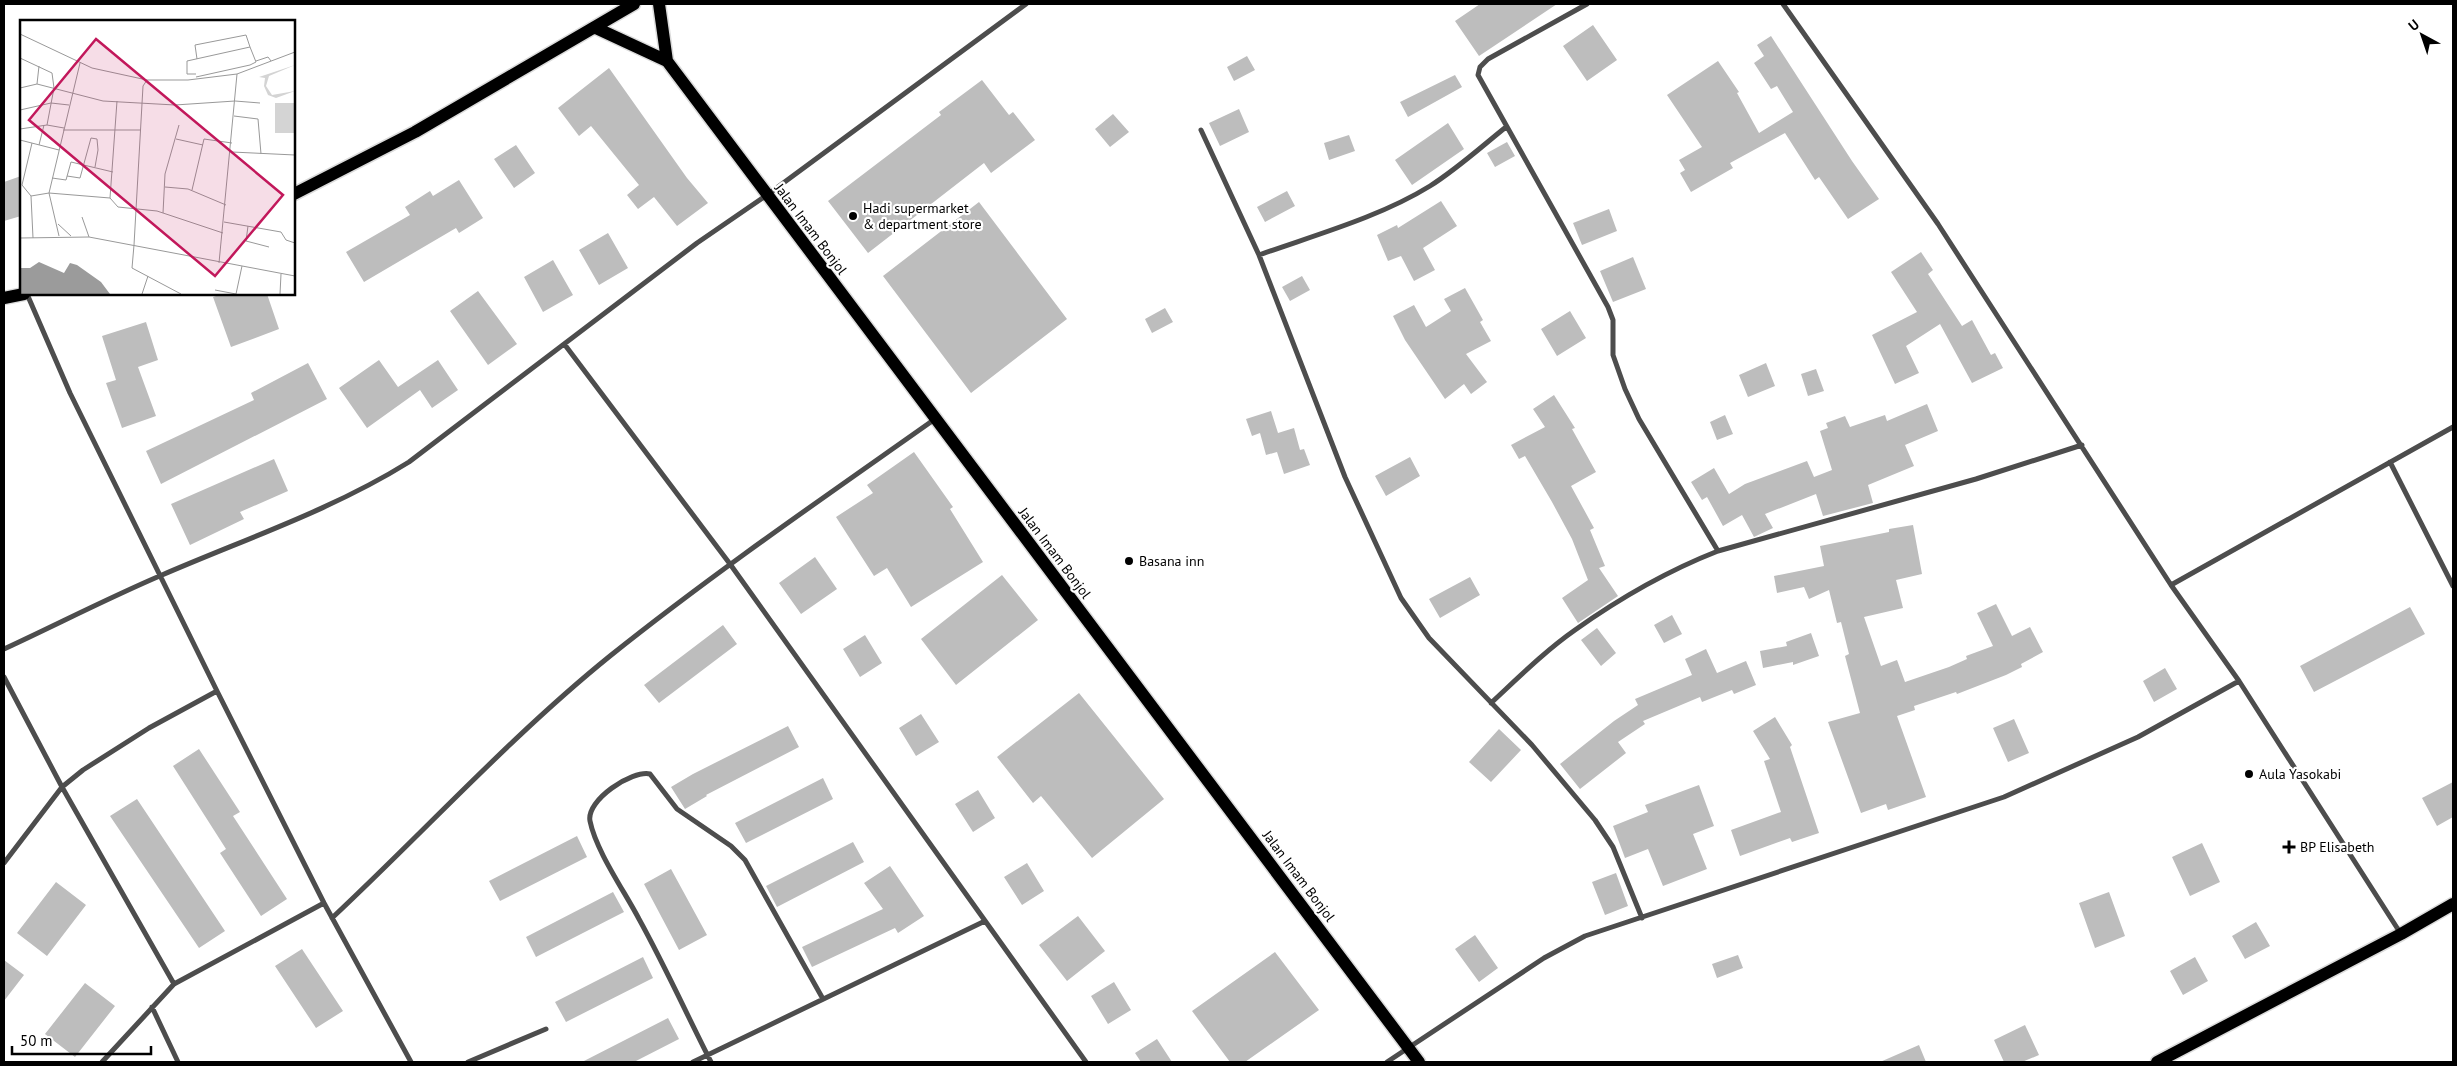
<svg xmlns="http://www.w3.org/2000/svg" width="2457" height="1066" font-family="'PT Sans',sans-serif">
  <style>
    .building { fill: #bdbdbd }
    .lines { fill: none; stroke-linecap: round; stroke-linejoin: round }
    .primary-casing { stroke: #dbdbdb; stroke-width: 15 }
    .minor { stroke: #4d4d4d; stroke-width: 5 }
    .primary { stroke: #000; stroke-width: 12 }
    .poi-dot { fill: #000; stroke: #fff; stroke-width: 2 }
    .labels { text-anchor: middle; stroke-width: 4.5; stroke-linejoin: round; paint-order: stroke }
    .poi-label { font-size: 14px; fill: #000; stroke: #fff; text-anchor: start }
    .street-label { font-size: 14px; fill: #000; stroke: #fff }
    .inset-road { fill: none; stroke: #999; stroke-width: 1 }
    .view { fill: #c2185b; fill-opacity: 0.15; stroke: #c2185b; stroke-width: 2.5 }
    .inset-edge { fill: none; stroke: #000; stroke-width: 2.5 }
  </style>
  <rect width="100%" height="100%" fill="#fff"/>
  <!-- building -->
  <path class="building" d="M1480,4H1557L1479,56L1455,21Z
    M1593,25L1617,60L1587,81L1563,46Z
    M1771,36L1852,161L1879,199L1848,219L1819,177L1815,180L1785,133L1730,163L1733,168L1691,192L1680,173L1685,170L1679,160L1702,147L1667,95L1718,61L1739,92L1737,93L1759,133L1793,112L1777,86L1771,89L1754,63L1764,56L1757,45Z
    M1247,56L1255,70L1234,81L1227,67Z
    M609,68L687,178L708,203L677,226L654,197L638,209L627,195L639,185L591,126L579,136L558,108Z
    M1455,75L1462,87L1408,117L1400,102Z
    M982,80L1009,115L1013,112L1035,140L991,173L984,163L868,253L828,201L941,115L939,112Z
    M1239,109L1249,132L1220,146L1209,123Z
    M1113,114L1129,132L1110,147L1095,129Z
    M1448,123L1464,149L1412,185L1395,160Z
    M1349,135L1355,151L1329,160L1324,143Z
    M1507,142L1515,156L1495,167L1487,153Z
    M516,145L535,173L514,188L494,159Z
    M21,176V216L4,221V182Z
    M459,180L483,218L459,233L456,228L364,282L346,252L410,215L405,207L430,191L433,196Z
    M1287,191L1295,206L1265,222L1257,207Z
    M1441,201L1457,226L1423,248L1435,270L1414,281L1401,256L1388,261L1377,235L1397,225L1398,228Z
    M979,202L1067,319L971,393L883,276Z
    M1609,209L1617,231L1582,245L1573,223Z
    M608,233L628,268L599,285L579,250Z
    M1921,252L1933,270L1928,274L1962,326L1972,320L1991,355L1995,353L2003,368L1972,383L1940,324L1906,346L1919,373L1895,384L1872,335L1917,312L1891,272Z
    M1633,257L1646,289L1613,302L1600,271Z
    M553,260L573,295L543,312L524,277Z
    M1302,276L1310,290L1290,301L1282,287Z
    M1465,288L1483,320L1480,322L1491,341L1466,354L1487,382L1471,394L1464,384L1445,399L1405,340L1393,316L1414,305L1426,327L1451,311L1444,299Z
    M478,291L517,344L488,365L450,311Z
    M222,294H267L279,329L231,347L213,297Z
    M1165,308L1173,322L1152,333L1145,319Z
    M1570,311L1586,338L1557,356L1541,329Z
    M146,322L158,360L138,367L156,416L122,428L106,383L116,380L102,336Z
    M379,360L398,387L438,360L458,390L432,408L420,390L367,428L339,388Z
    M308,363L327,399L161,484L146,451L254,400L251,393Z
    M1766,363L1775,386L1748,397L1739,375Z
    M1816,369L1824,391L1808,396L1801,374Z
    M1554,395L1575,428L1572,429L1596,472L1571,486L1594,528L1590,530L1605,566L1599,568L1618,596L1578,623L1562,598L1588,580L1572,539L1552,502L1525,456L1519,459L1511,445L1545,427L1533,409Z
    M1927,404L1938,431L1905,445L1914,466L1868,485L1873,503L1823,516L1816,494L1765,514L1773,528L1754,537L1742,515L1723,526L1707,497L1702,500L1691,482L1714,468L1729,494L1745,484L1807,461L1814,477L1832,470L1820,431L1828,428L1826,423L1845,416L1850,427L1885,415L1887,421Z
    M1271,411L1278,433L1294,428L1300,450L1304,449L1310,465L1284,474L1277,452L1266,455L1260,433L1252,436L1246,419Z
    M1725,415L1733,434L1717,440L1710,422Z
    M914,452L953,507L950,509L983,562L911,607L887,568L874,576L836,517L873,493L867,485Z
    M1410,457L1420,476L1386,496L1375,476Z
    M274,459L288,491L240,512L244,519L190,545L171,504Z
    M1913,525L1922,574L1896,580L1903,608L1864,617L1881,666L1897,660L1905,682L1949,667L1967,659L1966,656L1993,646L1977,613L1996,604L2012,636L2030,627L2043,652L2021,664L2022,667L2006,675L1957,694L1956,692L1914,706L1915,710L1897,716L1926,797L1888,810L1886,804L1861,813L1828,722L1860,713L1845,656L1849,654L1841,622L1837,623L1829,590L1809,599L1804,587L1777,593L1774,576L1824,566L1820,546L1889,532V529Z
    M815,557L837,589L801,614L779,583Z
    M1002,575L1038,620L956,685L921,639Z
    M1470,577L1480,595L1440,618L1429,599Z
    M2410,607L2425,634L2314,692L2300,666Z
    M1672,615L1682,634L1664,643L1654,625Z
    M723,625L737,644L659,703L644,685Z
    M1597,628L1616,653L1601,666L1581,640Z
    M1811,633L1819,656L1793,665V662L1763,668L1760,651L1787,646L1786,642Z
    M865,635L882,663L860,677L843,649Z
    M1706,649L1717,673L1746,661L1756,685L1734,694L1732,690L1702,702L1700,697L1643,721L1645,724L1618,742L1626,753L1580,789L1560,764L1614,721L1638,705L1635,699L1692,675L1685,659Z
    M2165,668L2177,689L2154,702L2143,681Z
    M1079,693L1164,799L1092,858L1041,796L1033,803L997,757Z
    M921,714L939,742L916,756L899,728Z
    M1775,717L1792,745L1790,747L1819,833L1792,842L1790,838L1740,856L1731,830L1781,812L1764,761L1770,759L1753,731Z
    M2014,719L2029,753L2008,762L1993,728Z
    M788,726L799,747L706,795L707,796L685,809L671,787L693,774Z
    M1499,729L1521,750L1491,782L1469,762Z
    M199,749L240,812L233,816L287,899L261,916L220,853L226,849L173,766Z
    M823,778L833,799L746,843L735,823Z
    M2453,782V817L2437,826L2422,798Z
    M1699,785L1714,826L1693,834L1707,869L1663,886L1648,849L1625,858L1613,826L1648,812L1645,805Z
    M978,790L995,818L973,832L955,804Z
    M137,799L225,931L199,948L110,816Z
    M577,836L587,857L500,901L489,881Z
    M853,842L864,862L777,907L766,886Z
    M2202,843L2220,882L2190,896L2172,857Z
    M1027,863L1044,891L1022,905L1004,877Z
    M890,866L924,916L898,933L895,928L812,967L802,947L883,909L864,883Z
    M671,869L707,935L679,950L644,884Z
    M1616,873L1628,906L1605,915L1592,882Z
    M56,882L86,905L47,956L17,933Z
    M613,892L624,912L536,957L526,937Z
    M2109,892L2125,936L2095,948L2079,903Z
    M1078,916L1105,951L1067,981L1039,945Z
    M2256,922L2270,946L2245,959L2232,936Z
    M1475,935L1498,968L1479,982L1455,949Z
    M302,949L343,1011L316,1028L275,966Z
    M1275,952L1319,1010L1245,1062H1230L1192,1011Z
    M1738,955L1743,968L1717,978L1712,964Z
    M643,957L653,978L566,1022L555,1002Z
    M2195,957L2208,981L2183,995L2170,971Z
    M4,960L24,975L4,1001Z
    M1114,982L1131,1010L1108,1024L1091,996Z
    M85,983L115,1006L75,1057L45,1034Z
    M668,1018L679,1039L634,1062H582Z
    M2025,1025L2039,1055L2022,1062H2004L1994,1040Z
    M1157,1039L1172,1062H1141L1135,1053Z
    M1919,1045L1926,1062H1880Z"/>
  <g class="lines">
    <defs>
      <path id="primary" d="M659,4L667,61L1419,1062
        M596,28L667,61
        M294,194L415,132L634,4
        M4,298L24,294
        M2157,1062L2401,934L2453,904"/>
    </defs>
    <!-- primary casing -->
    <use href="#primary" class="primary-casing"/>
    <!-- minor -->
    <path class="minor" d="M1587,4L1488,59L1480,67L1478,75L1608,307L1613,320V355L1625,389L1639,419L1718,551
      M1783,4L1938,224L2171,585L2239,681L2401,934
      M1201,130L1259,255L1345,477L1401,598L1429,638L1532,745L1595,820L1613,847L1642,918
      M1259,255C1315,235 1380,217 1430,186C1457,169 1481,147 1506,127
      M27,294L70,393L217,691L324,903L411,1062
      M565,345L730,564L1086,1062
      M2390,462L2453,586
      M2171,585L2453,427
      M4,649C56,625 108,598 162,575C245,539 332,510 409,462L697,243L767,195L1026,4
      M4,677L62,787L174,984
      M1491,703C1518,678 1545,651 1575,630C1620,598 1667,571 1718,551L1976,479L2082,445
      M4,863L62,787L83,770L149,728L217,691
      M332,918C425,831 511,736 610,656C715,572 826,496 935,419
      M152,1007L178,1062
      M102,1062L174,984L324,903
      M468,1062L546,1029
      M693,1062L985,921
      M711,1062C687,1015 665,966 639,919C625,892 596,851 590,821C586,800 632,770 650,774L677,809L731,846L745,860L823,999
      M1387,1062L1544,958L1585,936L2004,797L2138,737L2239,681"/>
    <!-- primary -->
    <use href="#primary" class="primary"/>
  </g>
  <!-- markers -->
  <g class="poi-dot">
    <circle cx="853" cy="216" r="5"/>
    <circle cx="1129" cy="561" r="5"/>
    <circle cx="2249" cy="774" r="5"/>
    <path d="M2286.5 839.5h5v5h5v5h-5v5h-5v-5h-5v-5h5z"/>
  </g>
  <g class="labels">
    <!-- poi labels -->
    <g class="poi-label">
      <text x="863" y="213">Hadi supermarket<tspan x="863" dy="16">&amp; department store</tspan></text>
      <text x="1139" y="566">Basana inn</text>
      <text x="2259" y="779">Aula Yasokabi</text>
      <text x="2300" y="852">BP Elisabeth</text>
    </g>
    <!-- street labels -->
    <g class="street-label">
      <text transform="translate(811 229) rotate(53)" y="5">Jalan Imam Bonjol</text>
      <text transform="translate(1055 553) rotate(53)" y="5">Jalan Imam Bonjol</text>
      <text transform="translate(1299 876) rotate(53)" y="5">Jalan Imam Bonjol</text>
    </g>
  </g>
  <!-- overview -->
  <g transform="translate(20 20)">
    <rect width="275" height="275" fill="#fff"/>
    <path d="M275,45L249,56L246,66L252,75L275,71L256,78L248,75L244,66L245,58L239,57ZM255,83H275V113H255Z" fill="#d4d4d4"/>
    <path d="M19,242L44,253L50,243L57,245L81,262L90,274H0V248H10Z" fill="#9b9b9b"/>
    <path class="inset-road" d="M0,14L72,48L127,60H168L217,54L275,32M0,38L32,53L34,68L27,105M177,39L175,25L226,15L230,27M236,41L248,37L251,41M176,54H167V41L230,27L236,42L230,45M176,57L230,45M17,64L19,46M0,68L17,64L83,81L155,85L215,81L240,83M0,90L31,83L49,85M214,96L238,99L241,134M0,109L27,105L44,108M43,110H121M156,119L183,125M0,120L39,130M12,123L2,165L11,176L13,218M19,125L24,105M212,132L275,135M47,156L60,158L71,118L77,119L78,130L75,147M32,158L46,160L51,142L93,152M145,167L168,169L206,185M172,170L184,119L212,123M11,176L29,173L90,178L98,187L137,191L203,213M90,178L97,81M143,193L145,154L159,105M62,197L69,217M204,202L261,212L266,220L275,223M38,204L51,216M228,206L226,221L249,227M39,216L29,173L60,43M0,218L69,217L275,256M114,225L112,248L161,274M114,225L123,66L127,60M199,243L217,54M195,270L216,274M122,274L128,256M216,274L222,246M260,274L261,254"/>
    <path class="view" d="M76,19L263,175L195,256L9,100Z"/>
    <rect width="275" height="275" class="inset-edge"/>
  </g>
  <!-- border -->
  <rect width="2457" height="1066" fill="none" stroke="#000000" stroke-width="10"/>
  <!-- north arrow -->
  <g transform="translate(2422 35) rotate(320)" stroke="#ffffff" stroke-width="4" paint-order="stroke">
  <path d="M0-4L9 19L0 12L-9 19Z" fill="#000000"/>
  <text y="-8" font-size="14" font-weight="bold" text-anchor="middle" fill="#000000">U</text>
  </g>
  <!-- scale -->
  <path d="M12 1046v8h139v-8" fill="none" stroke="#000000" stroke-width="2.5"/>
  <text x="20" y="1046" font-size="15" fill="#000000" stroke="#ffffff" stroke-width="4" paint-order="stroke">50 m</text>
</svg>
